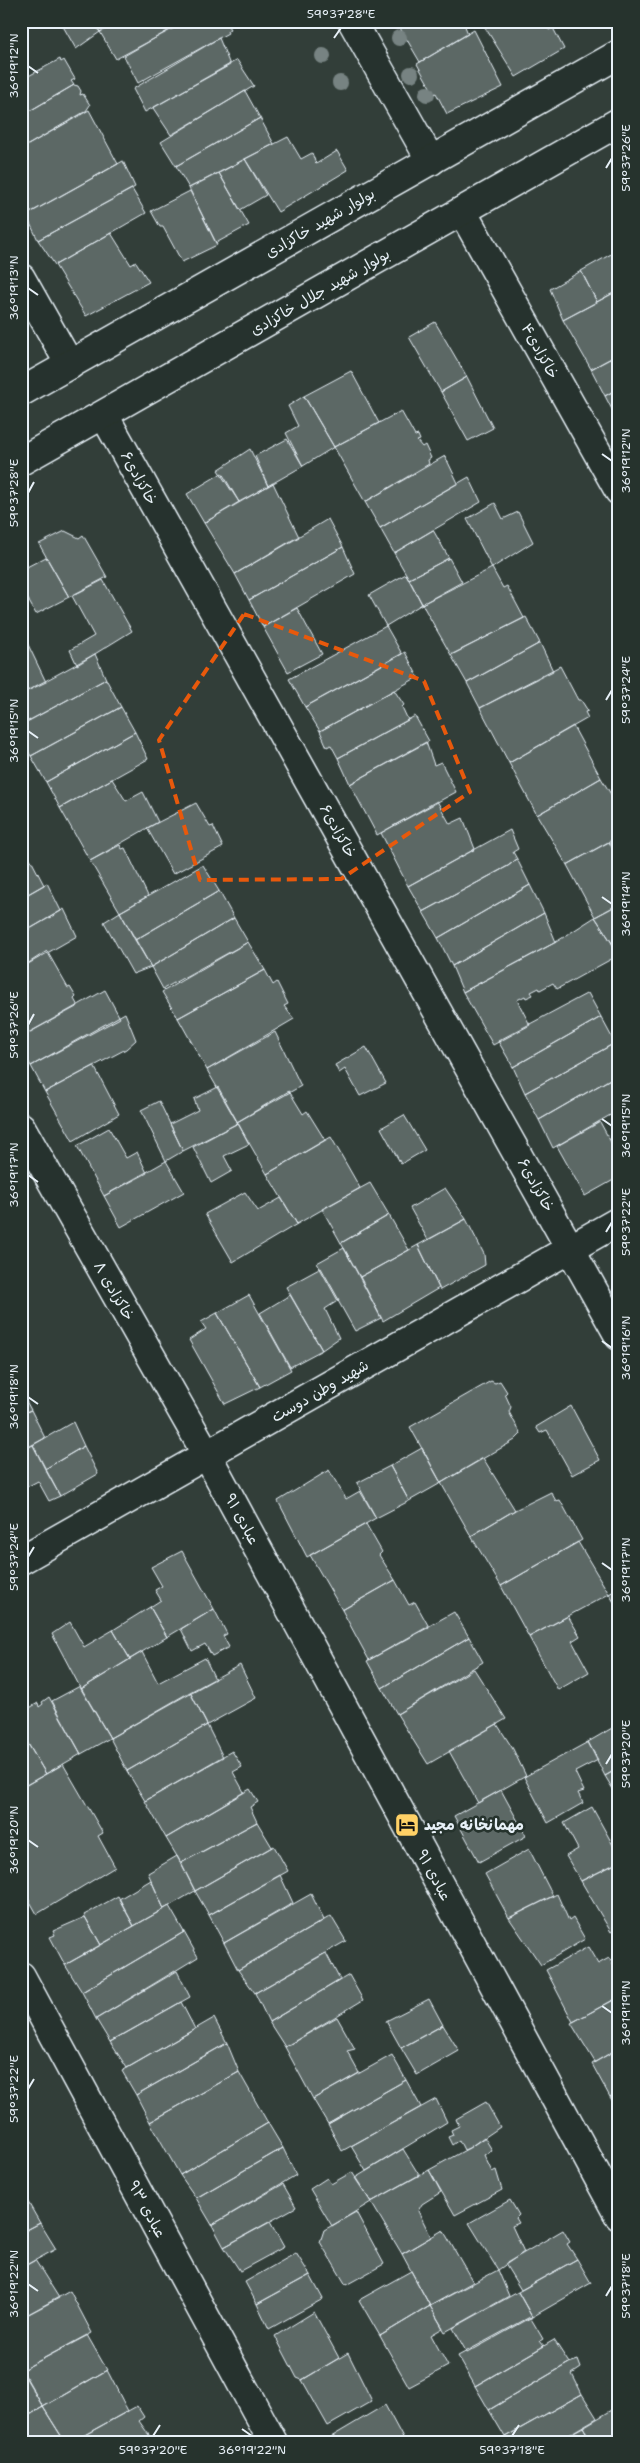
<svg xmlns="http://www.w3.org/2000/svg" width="640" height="2463" font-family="'Shantell Sans','Playpen Sans Arabic',sans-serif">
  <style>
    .building { fill: #5c6865; stroke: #e8f1f8 }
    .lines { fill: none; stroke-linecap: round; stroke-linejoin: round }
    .street-casing { stroke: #e8f1f8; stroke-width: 31 }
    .secondary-casing { stroke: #e8f1f8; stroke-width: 31 }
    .street { stroke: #26332d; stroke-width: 28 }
    .secondary { stroke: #26332d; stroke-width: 28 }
    .tree { fill: #778382 }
    .marked { fill: none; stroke: #e8590c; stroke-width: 4; stroke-dasharray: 10 6; stroke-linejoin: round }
    .ticks { fill: none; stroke: #e8f1f8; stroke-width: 2 }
    .labels { text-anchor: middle; stroke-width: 5; stroke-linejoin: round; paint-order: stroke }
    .street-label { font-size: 15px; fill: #e8f1f8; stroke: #26332d }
    .poi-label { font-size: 15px; font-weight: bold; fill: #e8f1f8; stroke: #26332d; text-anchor: start }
    .neatline { fill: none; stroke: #e8f1f8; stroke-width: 2 }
    .ticks-label { font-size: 12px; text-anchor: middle; fill: #e8f1f8 }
  </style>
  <rect width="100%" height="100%" fill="#323e39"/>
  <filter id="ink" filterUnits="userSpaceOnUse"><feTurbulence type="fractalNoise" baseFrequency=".02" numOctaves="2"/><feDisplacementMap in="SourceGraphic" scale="10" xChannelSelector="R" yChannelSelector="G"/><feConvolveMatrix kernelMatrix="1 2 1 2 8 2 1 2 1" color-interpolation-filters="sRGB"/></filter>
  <g filter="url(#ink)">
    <!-- building -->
    <path class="building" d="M60,21H93L100,32L76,49Z
      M93,21H121L100,32Z
      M121,21H177L178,26L116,59L100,32Z
      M185,21H225L230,29L227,31L228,33L138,83L124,56Z
      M396,21H463L468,34L420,62Z
      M489,21H543L549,30L553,28L564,49L516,77L483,24Z
      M474,30L503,87L447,114L436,93L434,94L417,64Z
      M219,38L230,65L145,112L133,89Z
      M60,59L61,62L64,60L75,79L71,81L74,85L21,116V80Z
      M237,60L254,86L171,135L153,108Z
      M74,85L78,86L81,91L80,95L83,94L90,105L86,111L21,149V116Z
      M245,91L260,118L176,166L161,142Z
      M89,110L118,164L28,214L21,202V149Z
      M260,118L274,144L189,188L176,166Z
      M288,137L301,159L312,153L316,164L337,151L348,170L278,212L245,159Z
      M245,159L266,195L240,210L219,173Z
      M123,161L135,187L38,240L26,215Z
      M219,173L249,225L216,243L189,188Z
      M132,189L146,213L55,265L38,240Z
      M190,191L217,245L182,262L163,227H160L151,211Z
      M111,233L131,265L136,262L149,282L86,316L55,265Z
      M613,253L619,265V290L597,302L581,271Z
      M581,271L597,302L563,320L550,289Z
      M619,290V354L591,369L563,320Z
      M435,322L467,377L441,392L409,337Z
      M619,354V388L605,396L591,369Z
      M351,371L379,423L334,447L304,396Z
      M467,377L493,428L468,441L441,392Z
      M619,388V423L605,396Z
      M304,396L334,447L303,466L286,433L298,426L288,406Z
      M401,411L415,436L418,435L420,440L417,441L422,447L425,445L431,458L428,460L429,464L365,502L334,447Z
      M287,439L303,466L268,486L255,456Z
      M250,449L268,486L239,502L218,470Z
      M445,456L458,483L380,528L365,502Z
      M222,473L239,502L204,523L187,494Z
      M469,477L481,502L394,553L380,528Z
      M273,483L299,537L235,574L204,523Z
      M495,503L503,519L518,512L533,542L492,568L467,519Z
      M328,519L343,547L249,600L235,574Z
      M433,530L449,558L409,579L394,553Z
      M65,531L79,538L83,535L107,577L69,597L39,544Z
      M343,547L355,574L263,627L249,600Z
      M46,557L69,597L36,614L21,587V570Z
      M449,558L462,582L422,604L409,579Z
      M492,568L503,588L507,586L524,618L451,655L422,604Z
      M406,574L422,604L386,626L369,595Z
      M103,580L132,631L77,665L70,650L94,636L72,596Z
      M21,587L29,601L21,606Z
      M297,608L322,654L288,672L263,627Z
      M526,617L540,643L467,683L451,655Z
      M386,626L402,654L305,707L289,679Z
      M21,630L46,682L21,694Z
      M540,643L553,671L480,708L467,683Z
      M405,652L418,677L320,731L305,707Z
      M95,654L106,679L21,725V694Z
      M560,666L578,700H581L588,711L585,712L588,718L509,763L480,708Z
      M106,679L121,707L31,756L21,740V725Z
      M394,690L404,705L402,707L408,720L338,758L331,745L327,747L320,731Z
      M121,707L135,732L46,782L31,756Z
      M415,716L429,741L350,784L338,758Z
      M573,726L601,778L537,815L509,763Z
      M135,732L148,759L60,808L46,782Z
      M426,742L434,765L441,762L456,792L377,835L350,784Z
      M601,778L617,804L619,803V836L567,865L537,815Z
      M112,779L126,801L143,792L158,822L90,861L60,808Z
      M437,801L450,824L463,818L475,849L408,886L381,833Z
      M196,803L210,827L213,826L223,847L173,874L147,828Z
      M510,830L518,849L513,852L517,859L508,866L423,912L408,886Z
      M609,842L619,861V904L595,917L567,865Z
      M21,844L31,860L21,865Z
      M120,845L122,849L125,848L148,896L120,912L90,861Z
      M517,859L530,885L438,938L423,912L508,866Z
      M31,860L44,885L21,898V865Z
      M203,865L219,891L135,940L120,912Z
      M47,883L61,911L21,934V898Z
      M530,885L544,913L452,966L438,938Z
      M219,891L234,918L151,967L135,940Z
      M619,904V939L612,943L595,917Z
      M64,909L77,936L21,968V934Z
      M120,912L151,967L133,974L104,922Z
      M544,913L556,942L463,992L452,966Z
      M595,917L612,943L617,956L557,989L553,983L540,990L539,988L531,992L533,995L526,998L525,996L517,1000L530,1025L493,1045L463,992L556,942Z
      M234,918L248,942L163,989L151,967Z
      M619,939V958L612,943Z
      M248,942L265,970L178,1018L162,992Z
      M47,951L68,988L70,987L76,997L74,999L78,1006L21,1037V968Z
      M265,970L273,985L277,982L288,1004L284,1006L294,1019L207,1070L178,1018Z
      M105,990L120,1018L31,1066L21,1049V1037Z
      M588,993L601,1017L513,1067L498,1041Z
      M125,1013L136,1040L126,1049L45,1092L31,1066Z
      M601,1017L615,1043L525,1093L513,1067Z
      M275,1032L301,1086L237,1122L207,1070Z
      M615,1043L619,1051V1074L539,1120L525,1093Z
      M366,1047L386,1083L360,1096L345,1069L339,1073L335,1065Z
      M94,1066L119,1114L73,1141L45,1092Z
      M619,1074V1110L553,1148L539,1120Z
      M218,1087L238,1123L183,1151L170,1124L198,1110L194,1099Z
      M289,1091L303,1114L307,1111L325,1140L267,1174L237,1122Z
      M159,1101L183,1151L166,1161L141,1110Z
      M404,1115L425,1150L401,1164L381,1128Z
      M600,1122L619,1157V1177L585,1196L557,1146Z
      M238,1123L249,1144L224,1156L232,1171L211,1183L193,1147Z
      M109,1128L126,1158L137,1152L147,1173L104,1196L77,1146Z
      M331,1137L360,1188L297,1224L267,1174Z
      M166,1161L184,1192L121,1227L104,1196Z
      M370,1183L389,1215L341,1243L322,1209Z
      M445,1188L466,1219L428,1240L410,1208Z
      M245,1192L258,1211L281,1198L297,1224L233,1262L205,1214Z
      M389,1215L409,1250L360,1277L341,1243Z
      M466,1219L484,1254L485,1265L440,1290L418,1245Z
      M418,1245L439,1288L383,1321L360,1277Z
      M344,1248L381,1318L355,1331L317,1263Z
      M321,1268L339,1300L325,1309L339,1338L322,1350L286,1287Z
      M249,1295L291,1370L260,1387L217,1313Z
      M290,1295L322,1350L290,1367L260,1313Z
      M217,1313L260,1387L225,1404L189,1340L206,1329L201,1322Z
      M491,1381L495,1383L500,1381L507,1392L505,1394L511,1407L509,1412L521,1434L515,1440L441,1483L410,1427Z
      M21,1392L31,1410L21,1414Z
      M571,1406L600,1460L572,1475L547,1430L540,1433L536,1427Z
      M31,1410L45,1438L21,1451V1414Z
      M73,1422L84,1446L45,1469L33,1445Z
      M33,1445L60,1496L49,1501L38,1481L21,1490V1451Z
      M84,1446L98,1474L60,1496L45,1469Z
      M422,1448L441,1483L409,1501L390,1466Z
      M483,1458L515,1510L471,1536L441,1483Z
      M390,1466L409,1501L376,1518L357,1483Z
      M329,1470L346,1499L360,1491L376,1518L307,1557L278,1501Z
      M551,1492L556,1501L560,1500L582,1540L501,1586L471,1536L515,1510Z
      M366,1524L382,1552L379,1555L395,1580L342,1610L310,1555Z
      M578,1542L609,1594L529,1637L501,1586Z
      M182,1551L214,1609L167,1637L150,1607L161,1600L155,1590L162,1586L151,1567Z
      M395,1580L409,1605L415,1602L429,1627L369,1660L342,1610Z
      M619,1588V1599L614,1602L609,1594Z
      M150,1607L167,1637L130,1659L113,1630Z
      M214,1609L227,1634L223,1636L229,1647L212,1656L205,1644L192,1651L181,1629Z
      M454,1612L469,1637L382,1688L367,1661Z
      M568,1616L580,1636L572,1641L589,1672L558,1690L529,1637Z
      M70,1622L84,1647L113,1630L130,1659L81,1689L52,1634Z
      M469,1637L483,1662L397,1714L382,1688Z
      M142,1652L158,1683L205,1658L215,1679L110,1738L81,1689Z
      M240,1665L256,1698L207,1725L190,1692Z
      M474,1669L506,1719L428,1764L397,1714Z
      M80,1686L110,1738L81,1754L52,1701Z
      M190,1692L207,1725L127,1771L110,1738Z
      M49,1697L81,1754L46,1774L21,1732V1713L38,1703L39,1707L43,1704L42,1702Z
      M497,1724L513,1749L526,1776L478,1803L449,1751Z
      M619,1724V1768L605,1776L588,1742Z
      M207,1725L223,1757L145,1801L127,1771Z
      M21,1732L46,1774L21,1788Z
      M588,1742L598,1760L575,1772L584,1791L578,1793L583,1803L548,1823L524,1777Z
      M232,1751L242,1767L233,1772L244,1792L166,1838L145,1801Z
      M63,1764L103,1833L98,1836L115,1867L37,1914L24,1891H21V1788Z
      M619,1768V1799L605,1776Z
      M250,1789L258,1802L250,1807L257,1822L181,1863L166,1838Z
      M501,1790L526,1836L479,1862L454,1816Z
      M592,1807L619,1856V1862L581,1881L566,1856L578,1849L564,1823Z
      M257,1822L272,1847L195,1891L181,1863Z
      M274,1846L288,1871L209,1915L195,1891Z
      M529,1849L553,1896L509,1918L485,1874Z
      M177,1856L195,1891L164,1909L148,1873Z
      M619,1862V1928L611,1932L581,1881Z
      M280,1875L293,1903L224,1943L209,1915Z
      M151,1880L164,1909L134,1926L119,1899Z
      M311,1894L324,1920L238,1970L224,1943Z
      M557,1894L569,1921L573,1918L585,1939L541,1965L509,1918Z
      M118,1896L134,1926L101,1945L84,1915Z
      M169,1906L184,1932L82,1992L65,1965Z
      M331,1916L346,1941L255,1993L238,1970Z
      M85,1917L101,1945L65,1965L50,1937L55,1935L53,1931Z
      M184,1932L198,1957L96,2019L82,1992Z
      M588,1947L598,1964L609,1958L619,1975V1997L573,2022L546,1970Z
      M326,1953L340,1980L269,2022L255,1993Z
      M177,1971L190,1997L110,2042L96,2019Z
      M349,1975L363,2000L285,2047L269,2022Z
      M619,1997V2048L595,2062L571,2023Z
      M429,1999L443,2025L401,2048L386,2021Z
      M181,2002L195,2029L127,2068L110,2042Z
      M337,2017L355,2049L347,2051L359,2073L313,2099L285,2047Z
      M214,2018L227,2043L136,2095L122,2071Z
      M443,2025L459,2051L417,2075L401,2048Z
      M227,2043L239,2072L150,2122L136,2095Z
      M619,2048V2092L610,2097L592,2064Z
      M392,2055L406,2080L328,2124L313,2099Z
      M239,2072L268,2123L180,2175L150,2122Z
      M406,2080L421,2107L342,2151L328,2124Z
      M619,2092V2112L610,2097Z
      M436,2099L447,2122L366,2171L351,2146Z
      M486,2102L500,2127L469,2148L464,2150L459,2140L452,2145L448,2137L453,2135L451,2130L459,2126L456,2119Z
      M268,2123L283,2148L196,2198L180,2175Z
      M484,2137L492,2150L484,2155L492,2172L496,2170L502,2190L455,2215L429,2170L469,2148Z
      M283,2148L296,2175L212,2225L196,2198Z
      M403,2149L419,2175L371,2202L355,2178Z
      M429,2170L441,2192L422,2204L418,2211L431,2237L402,2254L371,2202Z
      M352,2172L371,2202L332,2226L310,2189L327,2178L331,2184Z
      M283,2184L296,2207L224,2247L212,2225Z
      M25,2197L40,2223L21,2233V2198Z
      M510,2200L519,2215L516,2218L519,2223L512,2226L524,2252L498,2270L469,2223Z
      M356,2212L384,2264L346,2285L320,2242L324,2230Z
      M270,2222L284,2247L240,2271L224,2247Z
      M40,2223L56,2249L21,2268V2233Z
      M443,2230L473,2282L430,2306L402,2254Z
      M563,2230L570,2242L567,2244L577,2259L521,2290L505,2264Z
      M296,2253L310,2275L257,2304L245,2282Z
      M577,2259L591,2283L532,2317L518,2292Z
      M35,2260L59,2298L21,2318V2268Z
      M498,2270L509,2296L445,2332L430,2306Z
      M411,2271L430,2306L380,2336L359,2300Z
      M310,2275L323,2299L269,2329L257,2304Z
      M70,2291L92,2333L22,2370L21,2318Z
      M518,2292L532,2317L467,2353L453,2328Z
      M430,2306L443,2328L431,2335L448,2366L409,2387L380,2336Z
      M314,2312L339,2358L302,2380L297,2378L275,2336Z
      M530,2317L543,2339L540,2341L544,2346L475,2386L458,2356Z
      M87,2335L107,2370L43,2407L22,2370Z
      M554,2340L569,2363L489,2410L475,2386Z
      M348,2353L372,2401L328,2426L302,2380Z
      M578,2360L581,2368L572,2374L582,2394L505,2437L489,2410L569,2363Z
      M21,2370L43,2407L21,2420Z
      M107,2370L128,2411L72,2442H65L43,2407Z
      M582,2394L597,2418L556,2442H508L505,2437Z
      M385,2405L405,2442H334L331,2437Z
      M137,2406L144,2417L139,2421L154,2442H72Z
      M619,2406V2442H592L583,2427Z
      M43,2407L65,2442H33L21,2423V2420Z
      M583,2427L592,2442H556Z"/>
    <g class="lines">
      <defs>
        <path id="street" d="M352,21L431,161
          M462,211L619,491
          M21,278L70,365
          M104,415L619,1336
          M21,1127L207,1455L619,2216
          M21,1560L619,1221
          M21,1976L273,2442"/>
        <path id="secondary" d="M21,392L619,54
          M21,461L619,122"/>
      </defs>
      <!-- street casing -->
      <use href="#street" class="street-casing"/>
      <!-- secondary casing -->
      <use href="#secondary" class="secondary-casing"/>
      <!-- street -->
      <use href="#street" class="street"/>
      <!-- secondary -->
      <use href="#secondary" class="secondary"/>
    </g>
    <!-- trees -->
    <g class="tree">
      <circle cx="399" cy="38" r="8"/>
      <circle cx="323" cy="56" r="8"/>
      <circle cx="411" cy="74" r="8"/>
      <circle cx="340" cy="83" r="8"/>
      <circle cx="427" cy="94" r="8"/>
    </g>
  </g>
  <!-- marked area -->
  <path class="marked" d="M244,614L424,681L470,792L341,879L200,880L159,740Z"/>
  <!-- ticks -->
  <path class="ticks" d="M334,38L341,28M28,66L38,73M606,168L612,158M28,288L38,295M602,454L612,461M28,493L34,482M606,700L612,690M28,731L38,738M602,897L612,904M28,1025L34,1014M602,1119L612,1126M28,1175L38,1182M606,1232L612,1222M602,1341L612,1348M28,1397L38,1404M28,1557L34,1547M602,1563L612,1570M606,1764L612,1754M28,1840L38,1847M602,2006L612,2013M28,2089L34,2079M28,2284L38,2291M606,2296L612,2286M242,2429L252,2436M153,2436L160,2425M512,2436L519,2425"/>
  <!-- icons -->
  <defs>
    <symbol id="hotel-square" viewBox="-11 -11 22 22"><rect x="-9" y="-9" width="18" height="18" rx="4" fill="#ffd166" stroke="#26332d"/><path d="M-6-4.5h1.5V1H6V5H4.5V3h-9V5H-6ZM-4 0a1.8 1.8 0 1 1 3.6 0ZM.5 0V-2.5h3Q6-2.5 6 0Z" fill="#111"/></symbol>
  </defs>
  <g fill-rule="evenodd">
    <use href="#hotel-square" x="393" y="1811" width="28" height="28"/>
  </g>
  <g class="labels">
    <!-- street labels -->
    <g class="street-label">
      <text transform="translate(320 223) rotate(-30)" y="5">بولوار شهید خاکزادی</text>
      <text transform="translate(320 292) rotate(-30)" y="5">بولوار شهید جلال خاکزادی</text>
      <text transform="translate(540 351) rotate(61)" y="5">خاکزادی۴</text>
      <text transform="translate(139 478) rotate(61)" y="5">خاکزادی۶</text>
      <text transform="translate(338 831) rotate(61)" y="5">خاکزادی۶</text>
      <text transform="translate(536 1185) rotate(61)" y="5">خاکزادی۶</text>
      <text transform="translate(114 1291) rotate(60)" y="5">خاکزادی ۸</text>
      <text transform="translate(320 1391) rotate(-30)" y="5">شهید وطن دوست</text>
      <text transform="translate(242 1519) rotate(62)" y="5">عبادی ۹۱</text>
      <text transform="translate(434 1875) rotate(62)" y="5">عبادی ۹۱</text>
      <text transform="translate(147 2209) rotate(62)" y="5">عبادی ۹۳</text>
    </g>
    <!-- poi labels -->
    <g class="poi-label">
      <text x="424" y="1830">مهمانخانه مجید</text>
    </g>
  </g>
  <!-- margin -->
  <rect width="640" height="2463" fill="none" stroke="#26332d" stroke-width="55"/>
  <rect x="28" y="28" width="584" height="2408" class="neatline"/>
  <g class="ticks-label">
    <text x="341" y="18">59°37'28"E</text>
    <text transform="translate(14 66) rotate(-90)" y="4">36°19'12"N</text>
    <text transform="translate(626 158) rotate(-90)" y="4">59°37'26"E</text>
    <text transform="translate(14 288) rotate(-90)" y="4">36°19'13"N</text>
    <text transform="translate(626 461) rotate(-90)" y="4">36°19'12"N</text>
    <text transform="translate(14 493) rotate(-90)" y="4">59°37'28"E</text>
    <text transform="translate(626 690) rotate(-90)" y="4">59°37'24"E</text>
    <text transform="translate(14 731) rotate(-90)" y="4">36°19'15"N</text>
    <text transform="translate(626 904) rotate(-90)" y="4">36°19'14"N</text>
    <text transform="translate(14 1025) rotate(-90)" y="4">59°37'26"E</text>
    <text transform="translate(626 1126) rotate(-90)" y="4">36°19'15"N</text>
    <text transform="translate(14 1175) rotate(-90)" y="4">36°19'17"N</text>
    <text transform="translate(626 1222) rotate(-90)" y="4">59°37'22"E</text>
    <text transform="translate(626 1348) rotate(-90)" y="4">36°19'16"N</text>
    <text transform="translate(14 1397) rotate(-90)" y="4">36°19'18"N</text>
    <text transform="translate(14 1557) rotate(-90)" y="4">59°37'24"E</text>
    <text transform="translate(626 1570) rotate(-90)" y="4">36°19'17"N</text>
    <text transform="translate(626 1754) rotate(-90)" y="4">59°37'20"E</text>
    <text transform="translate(14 1840) rotate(-90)" y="4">36°19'20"N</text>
    <text transform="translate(626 2013) rotate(-90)" y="4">36°19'19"N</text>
    <text transform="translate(14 2089) rotate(-90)" y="4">59°37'22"E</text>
    <text transform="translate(14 2284) rotate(-90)" y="4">36°19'22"N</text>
    <text transform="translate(626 2286) rotate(-90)" y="4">59°37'18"E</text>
    <text x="153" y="2454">59°37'20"E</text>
    <text x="252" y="2454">36°19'22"N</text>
    <text x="512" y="2454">59°37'18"E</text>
  </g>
</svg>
